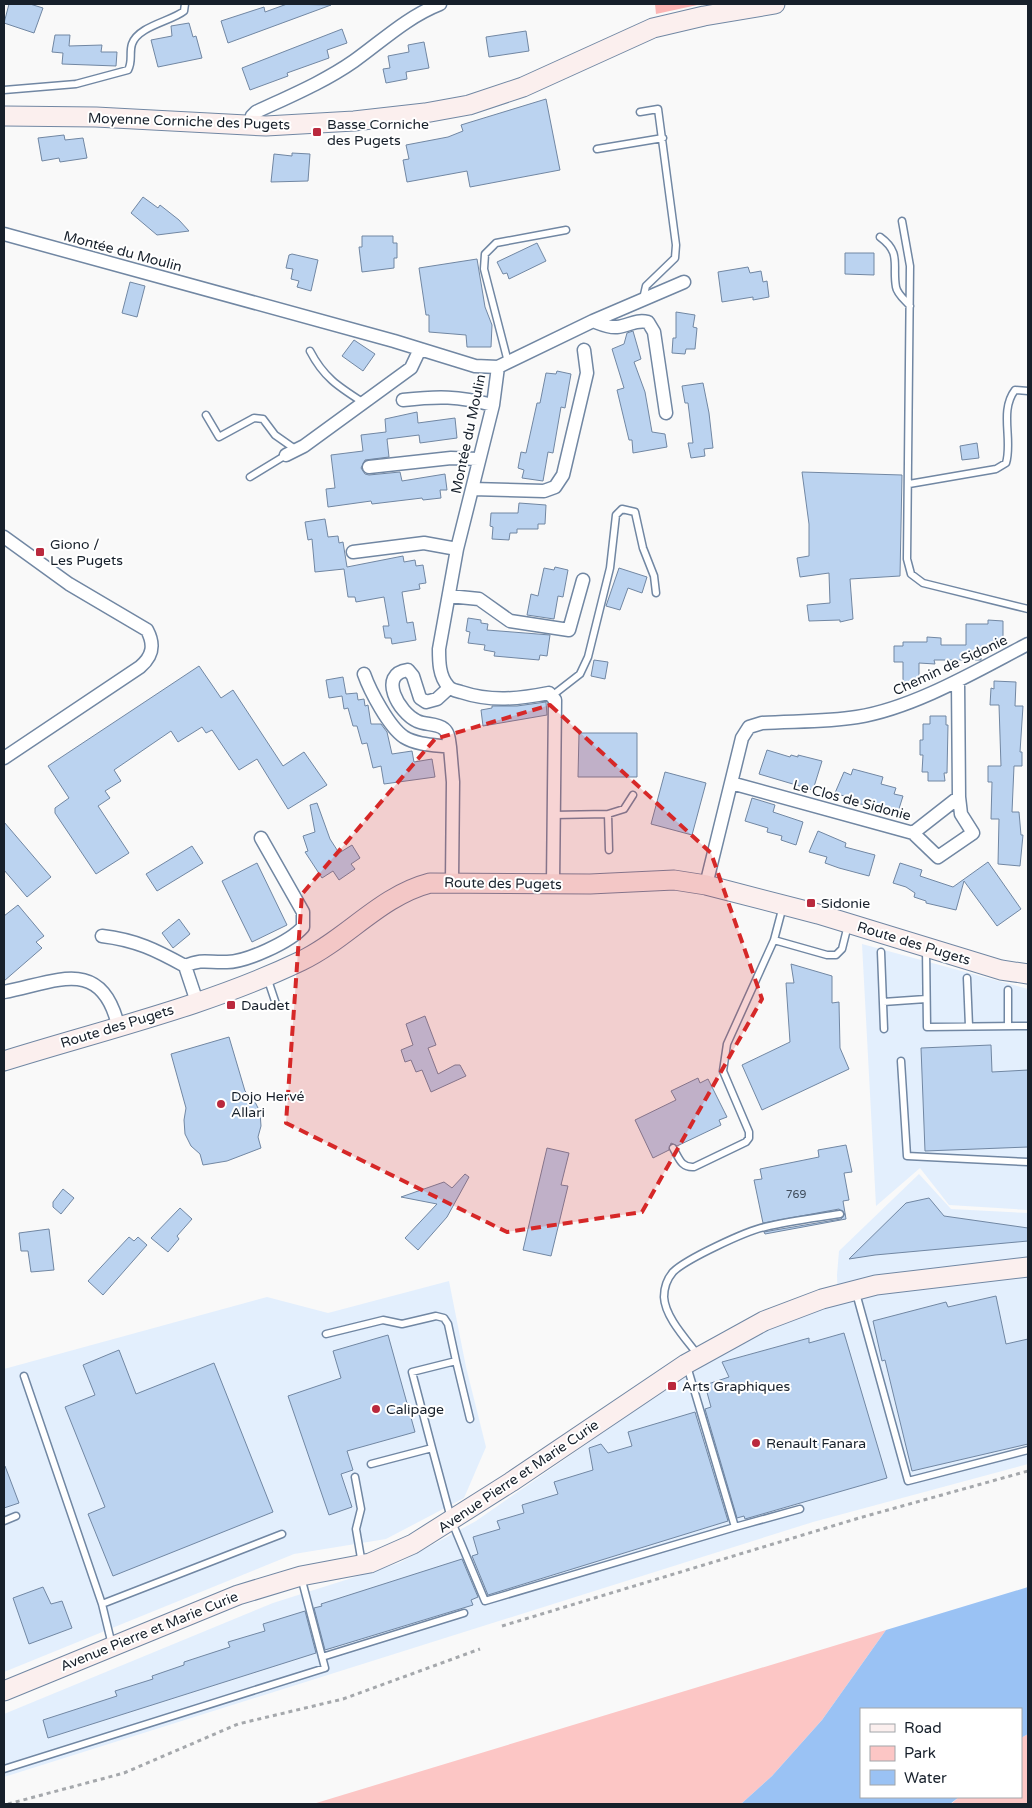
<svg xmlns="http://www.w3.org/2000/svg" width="1032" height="1808" font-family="'Varela Round',sans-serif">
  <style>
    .built { fill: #e3effd }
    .green { fill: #fcc6c5 }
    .forest { fill: #fcb6b5 }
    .water { fill: #9ac2f4 }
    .building { fill: #bbd3f0; stroke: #7187a3 }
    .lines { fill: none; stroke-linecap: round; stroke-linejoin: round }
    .lane-casing { stroke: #7187a3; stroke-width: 9 }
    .street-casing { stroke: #7187a3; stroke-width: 15 }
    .secondary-casing { stroke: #7187a3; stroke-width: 21 }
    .path { stroke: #a5a8ac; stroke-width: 3; stroke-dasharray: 4 4; stroke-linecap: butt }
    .lane { stroke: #fff; stroke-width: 6 }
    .street { stroke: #fff; stroke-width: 12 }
    .secondary { stroke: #fbefee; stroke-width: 19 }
    .marked { fill: #d62828; fill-opacity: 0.2; stroke: #d62828; stroke-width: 4; stroke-dasharray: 10 6; stroke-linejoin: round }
    .poi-dot { fill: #ba293d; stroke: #fff; stroke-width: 2 }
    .labels { text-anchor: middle; stroke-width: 4; stroke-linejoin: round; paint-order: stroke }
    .number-label { font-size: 11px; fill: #404d5c }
    .street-label { font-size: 14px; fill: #17202b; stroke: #fff }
    .poi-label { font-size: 14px; fill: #17202b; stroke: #fff; text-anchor: start }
  </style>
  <rect width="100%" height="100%" fill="#f9f9f9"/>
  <!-- built -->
  <path class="built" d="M862,944L1028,989V1210L949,1205L920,1168L876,1206Z
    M919,1174L951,1209L1028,1213V1464L813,1522L4,1777V1714L273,1603L399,1563L476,1521L624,1418L741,1341L787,1321L838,1303L837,1275L839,1251Z
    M449,1281L466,1367L486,1447L464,1498L386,1539L294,1554L4,1672V1369L267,1297L328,1313Z"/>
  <!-- green -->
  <path class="green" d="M886,1630L822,1720L772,1776L741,1804H313Z
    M1028,1734V1804H951L959,1797H1021V1738Z"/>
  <!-- forest -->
  <path class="forest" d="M655,4H702L656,14Z"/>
  <!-- water -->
  <path class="water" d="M1028,1587V1734L1021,1738V1709H861V1797H959L950,1804H741L772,1776L822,1720L886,1630Z"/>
  <!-- building -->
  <path class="building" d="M9,4H30L43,8L34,33L4,23Z
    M287,4L331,5L228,43L221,21L264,7L265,12Z
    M189,23L193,37L196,36L202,58L158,67L151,40L172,36L171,26Z
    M342,29L347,43L327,50L329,58L287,73L288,76L250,90L242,68Z
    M526,31L529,51L489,57L486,37Z
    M55,35H70L69,46L102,45L101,52H117L116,66L62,64L63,53L52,52Z
    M424,42L429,68L406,72L407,79L386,83L383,69L390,68L388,56L409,52L408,45Z
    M546,99L560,170L470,187L467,171L407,182L403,160L409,159L406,145L448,137L463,131L461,125Z
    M64,135L65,140L83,138L87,158L60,162L59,158L42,161L38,138Z
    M292,153L310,154L308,181L271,182L274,154L292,156Z
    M143,197L158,208L160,205L179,220L189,231L157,235L131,213Z
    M362,236H393V243H397V258H394V268L362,272L359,247H362Z
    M537,243L546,261L509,279L507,273L503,274L497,262Z
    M845,253H874V275L845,274Z
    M292,254L318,260L311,291L297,287L299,281L291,279L293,269L286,268L289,255Z
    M477,259L485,307L492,325L491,347H467L466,335L429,332V315H426L419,268Z
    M748,267L750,273L761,271L763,282L767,281L769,297L753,300V297L722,302L718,272Z
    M130,282L145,286L137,317L122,313Z
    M676,312L695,315L693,327L697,328L695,349H686L685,354L672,353L673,338H676Z
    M633,331L641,359L634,362L645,392L652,432L665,434L667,447L633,453L632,440H629L617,390L624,388L612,349L624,344L627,333Z
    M354,340L375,354L363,371L342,356Z
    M557,371L571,374L565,408L561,407L553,453L548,452L543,481L522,478L524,470L518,468L521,452L526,453L537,403H540L546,373L556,374Z
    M703,383L709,413L713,448L704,449L705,456L691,458L688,443H693L688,403H685L682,386Z
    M417,412L418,423L455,418L457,438L420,443L419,435L387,439L389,457L365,460L361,468L365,474L369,475L400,472L402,481L445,474L447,490H440L441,498L423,500L422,498L372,504L371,501L328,507L326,489L335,488L331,455L363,451L361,435L386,432L385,419Z
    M977,443L979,458L962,460L960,446Z
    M802,472L902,475L900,576L850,579L853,619L840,622V620L809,621L807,605L830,603L829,573L800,577L797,558L809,556V524Z
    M519,503L546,505L545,524H538V529H517V533H510L509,540L492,539L493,527L490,526L491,513H518Z
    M325,519L328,537L338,536L339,543L343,542L347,567L403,556L404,562L415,560L416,566L423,565L426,583L419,584L420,589L402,592L407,623L413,622L416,640L392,644L391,638H385L383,626H389L384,597L356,602L355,597H348L344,569L315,572L312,539L308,540L305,522Z
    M555,567L568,570L563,597L558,596L554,619L527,615L531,594L538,596L544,568L554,570Z
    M619,568L647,577L642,593L628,588L620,610L606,606Z
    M468,618L481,620V623L488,624L487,630L550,635L547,656L540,655L539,660L494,656L495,652L484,650L485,645L468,643L470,632L466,631Z
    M988,620L1003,621V643H996V646L981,647V660H934L935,664L919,663V682H903V662H894V646H903V642H927V637L941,638V645H966V624H988Z
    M594,660L608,662L605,679L591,676Z
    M199,666L221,698L233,690L283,766L304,752L327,785L288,809L257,759L239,770L212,730L206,733L202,727L178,742L171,731L114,770L121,781L105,791L110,798L98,806L129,853L96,874L55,813V808L69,798L48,766Z
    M343,677L346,694L357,693L358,700L364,699L365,706L368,705L371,724H381L387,732L392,754L412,751L414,762L432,759L435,777L384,784L381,766L373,768L367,743L362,744L357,726H353L348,708L344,709L342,696L329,698L326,680Z
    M994,681L1016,682L1015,706H1023L1020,752H1022V766H1014L1012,812H1019L1021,835H1023L1020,866L998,864L999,819H991L992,782H988V766H1001L999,705H990L991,688L994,689Z
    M546,702L547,715L483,726L481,710L492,708V706H517Z
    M930,716H946V725H948L947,773H944L945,781H928V772H922L923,755H920V740H923V724H930Z
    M579,733H637V777H578Z
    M767,750L790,757L791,755L798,757V755L822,761L813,790L759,774Z
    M853,769L883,777L881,784L896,788L894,794L903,796L898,812L889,809L888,812L844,799V796L835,793L844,772L851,775Z
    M665,772L706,783L692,835L651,824Z
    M752,798L775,805L773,812L803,822L796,845L781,840L782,836L767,832L768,828L745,821Z
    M317,803L330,839L339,853L352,845L360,858L351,864L355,869L339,880L333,871L322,878L305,852L308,851L303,836L315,832L310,805Z
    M4,822L51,877L27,897L4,870Z
    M818,831L846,843L845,847L875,855L869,876L839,868L825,863L827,857L809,852Z
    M192,846L203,863L157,891L146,874Z
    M988,862L1021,909L997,926L964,881L956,910L926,903V901L914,897L915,893L906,887L893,883L900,863L922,870L920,876L953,887Z
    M257,863L287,925L252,942L222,881Z
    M18,905L44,936L36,942L42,948L4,981V916Z
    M179,919L190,934L173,948L162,933Z
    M791,964L832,976V1003L839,1002L840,1048L849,1069L762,1110L742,1065L790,1042L786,983H794Z
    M425,1016L436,1045L428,1048L438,1074L455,1065H460L466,1076L431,1092L422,1070L416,1072L411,1060L405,1062L401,1050L413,1045L406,1024Z
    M229,1037L245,1091L254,1100L260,1112L261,1126L258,1137L261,1148L227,1161L203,1165L200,1154L191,1146L185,1134L184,1120L186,1108L171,1054Z
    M991,1045L992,1072L1028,1070V1147L925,1151L921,1048Z
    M698,1078L700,1083L708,1079L727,1117L719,1120L721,1125L677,1146L671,1143L669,1150L653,1158L635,1120L676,1100L671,1091Z
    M846,1145L852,1172L844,1173L849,1200L843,1201L846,1219L765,1234L764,1232L775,1230L841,1219L845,1214L839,1209L763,1223L754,1180L762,1179L760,1169L819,1157L818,1150Z
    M547,1148L569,1153L561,1185L568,1186L551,1256L523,1250Z
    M465,1174L469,1177L447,1217L418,1250L405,1238L437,1204L401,1197L444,1182L452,1188Z
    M63,1189L74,1198L61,1214L53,1207V1202Z
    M929,1198L944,1216L1028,1228V1241L875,1255L849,1259L906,1203Z
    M180,1208L192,1219L177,1236L179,1239L168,1252L151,1238Z
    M49,1229L54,1270L31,1272L28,1251H21L19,1233Z
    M129,1237L134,1241L138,1237L147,1245L103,1295L88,1281Z
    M996,1296L1006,1344L1028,1339V1444L912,1471L885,1360L882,1361L873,1321L946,1302L948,1307Z
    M844,1333L887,1478L745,1519L744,1516L737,1518L705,1409L711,1407L705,1385L729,1377L722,1362L809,1338V1343Z
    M388,1335L415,1432L347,1451L353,1470L341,1474L352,1507L329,1515L288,1396L341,1378L333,1351Z
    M119,1350L136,1394L214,1363L273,1512L113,1576L88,1514L105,1507L65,1407L95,1395L83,1365Z
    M695,1412L728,1521L488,1595L472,1556L478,1554L473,1537L500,1529L497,1521L524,1513L522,1505L558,1494L554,1482L593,1470L589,1448L601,1444L608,1453L632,1446L628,1432Z
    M5,1466L19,1503L4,1508V1467Z
    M462,1559L478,1597L471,1600L473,1605L325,1650L314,1608L322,1606L321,1604Z
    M43,1587L51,1604L62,1601L72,1628L29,1644L13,1598Z
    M305,1611L316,1653L48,1738L43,1720L117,1696L115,1691L153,1679L152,1676L184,1665V1662L230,1647L228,1642L265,1631L263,1624Z"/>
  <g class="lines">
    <defs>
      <path id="lane" d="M4,90L76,84L128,70C133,61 129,53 132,44C138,26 172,21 184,11L185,4
        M640,112L658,109L676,245L675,258L646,286L643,299
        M597,149L663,138
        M902,221L910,266L907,559L911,574L923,583L1028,609
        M880,237C902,253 892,265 896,287C897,294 906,301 910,306
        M310,351C324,378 339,387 364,403
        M508,362L484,269L485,254L496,243L566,230
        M206,415L219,437L254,418L263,419L275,435L295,449
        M250,477L286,455
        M909,484L996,469L1006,463C1013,440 999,411 1015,390L1028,391
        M553,695L580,674L588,657L610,568L616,515L622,509L635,512L643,548L654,576L656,593
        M608,814L624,809L633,795
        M553,815L608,814L609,850
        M783,906L774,940L827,955H836L842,949L848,925
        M926,948L927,1027L1028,1026
        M881,952L884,1029
        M267,977L276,1004
        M967,978L969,1026
        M1008,990V1026
        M883,1002L926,999
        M901,1061L907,1156L1028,1162
        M673,1148C679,1158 681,1168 694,1167L746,1142L749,1138V1132L723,1071L727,1044L774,940
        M856,1293L908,1481L1028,1450
        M326,1334L383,1320L402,1324L436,1316L444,1318L448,1324L456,1361
        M698,1355C686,1339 665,1317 664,1297C664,1288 667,1279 673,1272C686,1259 746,1231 765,1227C789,1221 815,1218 840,1214
        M24,1376L102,1604L112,1645
        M432,1448L412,1372L456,1361L470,1419
        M371,1464L432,1448L452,1522L485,1601L735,1527L687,1366
        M355,1477L361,1509L356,1529L362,1564
        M4,1521L16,1516
        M735,1527L800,1509
        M102,1604L282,1534
        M322,1657L464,1613
        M4,1769L325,1668L301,1577"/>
      <path id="street" d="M249,125L252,116L256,112C290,96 324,82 354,61C382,41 407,17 440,4
        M4,234L394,341L475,366L498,367L493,405L457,549L439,649C439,661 439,676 448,686C451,690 457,691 461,692C491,702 519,699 549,693L555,700L553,884
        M593,321C601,324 609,328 617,327C629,326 635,319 648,322L654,332L666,413
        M498,367L593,321L684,282
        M403,400C439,396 457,396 493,405
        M286,455L304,446L411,368L420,349
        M369,467L451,458L478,459
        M472,489L544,491L555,487L563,475L587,373L584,350
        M4,537L69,584L147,630C155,645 153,656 140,667L4,758
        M353,552L424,543L457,549
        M449,596L479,599L510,621L569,630L583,580
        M364,674C370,691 389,727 404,737C417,745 435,745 450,747L453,782L452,881
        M449,688L437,699L426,702L420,698L413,676L408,670C377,674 399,713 417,721C425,725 437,723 444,729C449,733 449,741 450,747
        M731,783L913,833L959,797L958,681
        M913,833L938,857L973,833L961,814L959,797
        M706,885L742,738L749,727L762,723C793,721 826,722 857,717C914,708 978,670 1028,644
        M102,936C136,940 156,950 185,966L197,1002
        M185,966C203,958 209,963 227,962C246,962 290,942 303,927V912L261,838
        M4,992C56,982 101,956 118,1025"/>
      <path id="secondary" d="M4,116L96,117L266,126L354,121L425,113L469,105L523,87L653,28L704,16L775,4
        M4,1061C103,1030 207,1006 301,961C347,939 380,896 430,883L590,884L674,880L706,885L818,914L1001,970L1028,974
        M4,1691L238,1595L301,1576L370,1563L413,1544L511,1482L686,1364L764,1321L822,1299L876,1285L1028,1267"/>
    </defs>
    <!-- lane casing -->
    <use href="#lane" class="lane-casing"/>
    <!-- street casing -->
    <use href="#street" class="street-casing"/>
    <!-- secondary casing -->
    <use href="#secondary" class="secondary-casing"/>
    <!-- path -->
    <path class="path" d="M502,1626L859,1518L1028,1471
      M8,1804L124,1773L238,1724L343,1699L480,1649"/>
    <!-- lane -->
    <use href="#lane" class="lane"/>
    <!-- street -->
    <use href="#street" class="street"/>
    <!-- secondary -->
    <use href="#secondary" class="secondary"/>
  </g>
  <!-- marked area -->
  <path class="marked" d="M550,705L711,853L762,999L642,1212L507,1232L286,1123L302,894L435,739Z"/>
  <!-- markers -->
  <g class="poi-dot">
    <rect x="312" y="127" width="10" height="10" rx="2.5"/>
    <rect x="35" y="547" width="10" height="10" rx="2.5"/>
    <rect x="806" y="898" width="10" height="10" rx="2.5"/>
    <rect x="226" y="1000" width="10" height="10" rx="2.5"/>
    <circle cx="221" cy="1104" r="5"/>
    <rect x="667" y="1381" width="10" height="10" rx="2.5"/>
    <circle cx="376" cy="1409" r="5"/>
    <circle cx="756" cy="1443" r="5"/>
  </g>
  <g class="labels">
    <!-- number labels -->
    <g class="number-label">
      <text x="796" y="1198">769</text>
    </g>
    <!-- street labels -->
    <g class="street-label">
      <text transform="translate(189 121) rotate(2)" y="5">Moyenne Corniche des Pugets</text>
      <text transform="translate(123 251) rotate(15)" y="5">Montée du Moulin</text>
      <text transform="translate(468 434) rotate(-78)" y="5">Montée du Moulin</text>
      <text transform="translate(950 665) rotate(-25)" y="5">Chemin de Sidonie</text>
      <text transform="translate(852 800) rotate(15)" y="5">Le Clos de Sidonie</text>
      <text transform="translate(503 883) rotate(1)" y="5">Route des Pugets</text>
      <text transform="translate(914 943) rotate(17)" y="5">Route des Pugets</text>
      <text transform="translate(117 1026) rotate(-17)" y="5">Route des Pugets</text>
      <text transform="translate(518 1476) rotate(-34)" y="5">Avenue Pierre et Marie Curie</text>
      <text transform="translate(149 1631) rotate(-22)" y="5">Avenue Pierre et Marie Curie</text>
    </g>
    <!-- poi labels -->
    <g class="poi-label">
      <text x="327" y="129">Basse Corniche<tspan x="327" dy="16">des Pugets</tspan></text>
      <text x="50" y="549">Giono /<tspan x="50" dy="16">Les Pugets</tspan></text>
      <text x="821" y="908">Sidonie</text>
      <text x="241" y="1010">Daudet</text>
      <text x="231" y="1101">Dojo Hervé<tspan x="231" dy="16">Allari</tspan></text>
      <text x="682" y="1391">Arts Graphiques</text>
      <text x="386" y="1414">Calipage</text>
      <text x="766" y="1448">Renault Fanara</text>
    </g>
  </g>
  <!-- border -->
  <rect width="1032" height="1808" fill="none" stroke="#17202b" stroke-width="10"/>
  <!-- legend -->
  <rect x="860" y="1708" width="162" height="90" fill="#ffffff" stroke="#a2a6aa"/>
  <rect x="870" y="1724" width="25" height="8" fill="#fbefee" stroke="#a2a6aa"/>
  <text x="904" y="1733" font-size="15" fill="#17202b">Road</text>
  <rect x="870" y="1746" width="25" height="15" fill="#fcc6c5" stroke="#a2a6aa"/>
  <text x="904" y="1758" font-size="15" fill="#17202b">Park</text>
  <rect x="870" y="1770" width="25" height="15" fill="#9ac2f4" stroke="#a2a6aa"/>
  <text x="904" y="1783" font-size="15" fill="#17202b">Water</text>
</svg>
